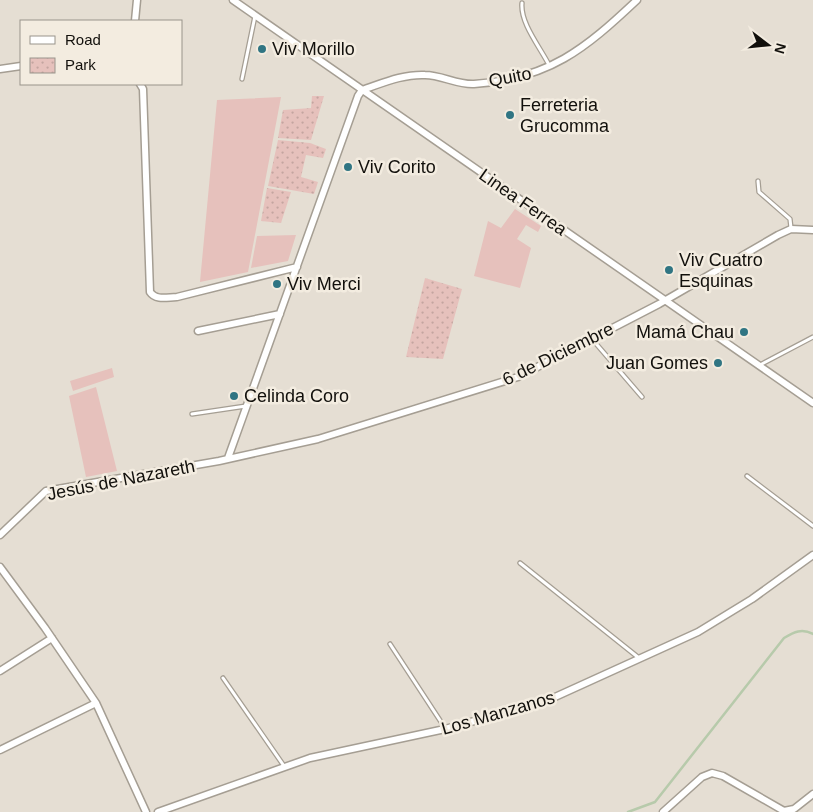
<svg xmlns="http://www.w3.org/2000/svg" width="813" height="812" font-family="Arial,sans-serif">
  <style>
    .grass { fill: #e6c1bc }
    .park { fill: url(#park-dots) }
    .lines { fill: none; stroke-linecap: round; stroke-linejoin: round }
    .stream { stroke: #b7caab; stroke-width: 2.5 }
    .lane-casing { stroke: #a59e93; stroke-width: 5.5 }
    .street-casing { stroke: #a59e93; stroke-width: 9 }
    .lane { stroke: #fff; stroke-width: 3 }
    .street { stroke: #fff; stroke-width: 6 }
    .poi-dot { fill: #307583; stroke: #f3ece0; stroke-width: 2 }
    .labels { text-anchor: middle; stroke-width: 5; stroke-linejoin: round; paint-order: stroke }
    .poi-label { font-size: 18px; fill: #12100c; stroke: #f3ece0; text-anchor: start }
    .street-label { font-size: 18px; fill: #12100c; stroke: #f3ece0 }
  </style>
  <defs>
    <pattern id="park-dots" width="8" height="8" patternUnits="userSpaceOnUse" patternTransform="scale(1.25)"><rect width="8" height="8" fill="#e6c1bc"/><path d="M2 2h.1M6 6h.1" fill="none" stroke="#c4a5a0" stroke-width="1.8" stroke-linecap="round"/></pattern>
  </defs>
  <rect width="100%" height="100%" fill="#e5ded3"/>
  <!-- grass -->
  <path class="grass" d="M281,97L248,272L200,282L217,100Z
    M515,209L541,226L538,232L526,225L517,239L531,248L520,288L474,276L488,221L501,228Z
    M296,235L288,261L251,268L257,236Z
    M112,368L114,377L73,391L70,381Z
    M96,387L117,471L86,477L69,396Z"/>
  <!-- park -->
  <path class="park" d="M312,96H324L311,140L278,138L283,110L311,108Z
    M278,140L310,143L326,149L323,158L306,155L301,177L318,182L314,194L268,186Z
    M267,188L291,192L281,223L261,221Z
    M425,278L462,289L443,359L406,357Z"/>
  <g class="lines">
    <!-- stream -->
    <path class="stream" d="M628,812L655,802L784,638C794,632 802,628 813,634"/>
    <defs>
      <path id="lane" d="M522,3C520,23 540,47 549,65
        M242,79L255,16
        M758,181L759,192L790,219L791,228
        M592,339L642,397
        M758,366L813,337
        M192,414L246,406
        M747,476L813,526
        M520,563L639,658
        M390,644L445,728
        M223,678L284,766"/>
      <path id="street" d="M233,0L813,403
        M135,21L137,0
        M0,69L21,66
        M140,84L143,89L150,292C156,301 168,297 177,297L297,267
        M362,90C383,83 403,74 425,75C441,75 458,85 474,84C549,79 585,49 637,0
        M198,331L280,314
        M228,458L358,96L362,90
        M0,535L46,491L219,461L318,439L518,377L659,304L778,235L791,229L813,230
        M0,567L45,628L96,703L146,812
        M0,671L52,638
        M0,750L96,703
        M158,812L310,758L445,729L544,702L698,632L752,599L813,555
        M663,812L702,777L712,773L723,776L784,811L794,809L813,794"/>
    </defs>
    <!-- lane casing -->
    <use href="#lane" class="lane-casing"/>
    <!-- street casing -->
    <use href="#street" class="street-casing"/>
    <!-- lane -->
    <use href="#lane" class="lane"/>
    <!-- street -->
    <use href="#street" class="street"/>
  </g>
  <!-- markers -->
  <g class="poi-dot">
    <circle cx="262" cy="49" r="5"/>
    <circle cx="510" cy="115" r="5"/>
    <circle cx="348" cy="167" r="5"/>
    <circle cx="669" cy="270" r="5"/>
    <circle cx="277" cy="284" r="5"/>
    <circle cx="744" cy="332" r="5"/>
    <circle cx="718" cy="363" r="5"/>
    <circle cx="234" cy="396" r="5"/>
  </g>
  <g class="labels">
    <!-- poi labels -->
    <g class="poi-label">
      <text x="272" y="55">Viv Morillo</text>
      <text x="520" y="111">Ferreteria<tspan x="520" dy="21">Grucomma</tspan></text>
      <text x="358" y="173">Viv Corito</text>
      <text x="679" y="266">Viv Cuatro<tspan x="679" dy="21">Esquinas</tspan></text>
      <text x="287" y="290">Viv Merci</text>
      <text x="734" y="338" text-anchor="end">Mamá Chau</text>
      <text x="708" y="369" text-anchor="end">Juan Gomes</text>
      <text x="244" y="402">Celinda Coro</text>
    </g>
    <!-- street labels -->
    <g class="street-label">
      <text transform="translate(510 77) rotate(-11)" y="6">Quito</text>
      <text transform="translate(523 202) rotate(35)" y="6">Linea Ferrea</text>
      <text transform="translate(558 354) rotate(-26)" y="6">6 de Diciembre</text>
      <text transform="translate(121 480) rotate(-11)" y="6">Jesús de Nazareth</text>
      <text transform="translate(498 713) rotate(-16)" y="6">Los Manzanos</text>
    </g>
  </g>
  <!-- legend -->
  <rect x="20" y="20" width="162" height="65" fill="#f3ece0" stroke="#99948b"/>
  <rect x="30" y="36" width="25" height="8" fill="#ffffff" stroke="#99948b"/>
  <text x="65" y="45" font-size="15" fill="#12100c">Road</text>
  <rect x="30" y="58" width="25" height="15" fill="url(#park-dots)" stroke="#99948b"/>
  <text x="65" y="70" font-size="15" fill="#12100c">Park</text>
  <!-- north arrow -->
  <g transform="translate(768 45) rotate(106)" stroke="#f3ece0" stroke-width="4" paint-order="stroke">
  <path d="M0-4L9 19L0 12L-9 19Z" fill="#12100c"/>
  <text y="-8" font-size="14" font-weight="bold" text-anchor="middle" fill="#12100c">N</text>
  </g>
</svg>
